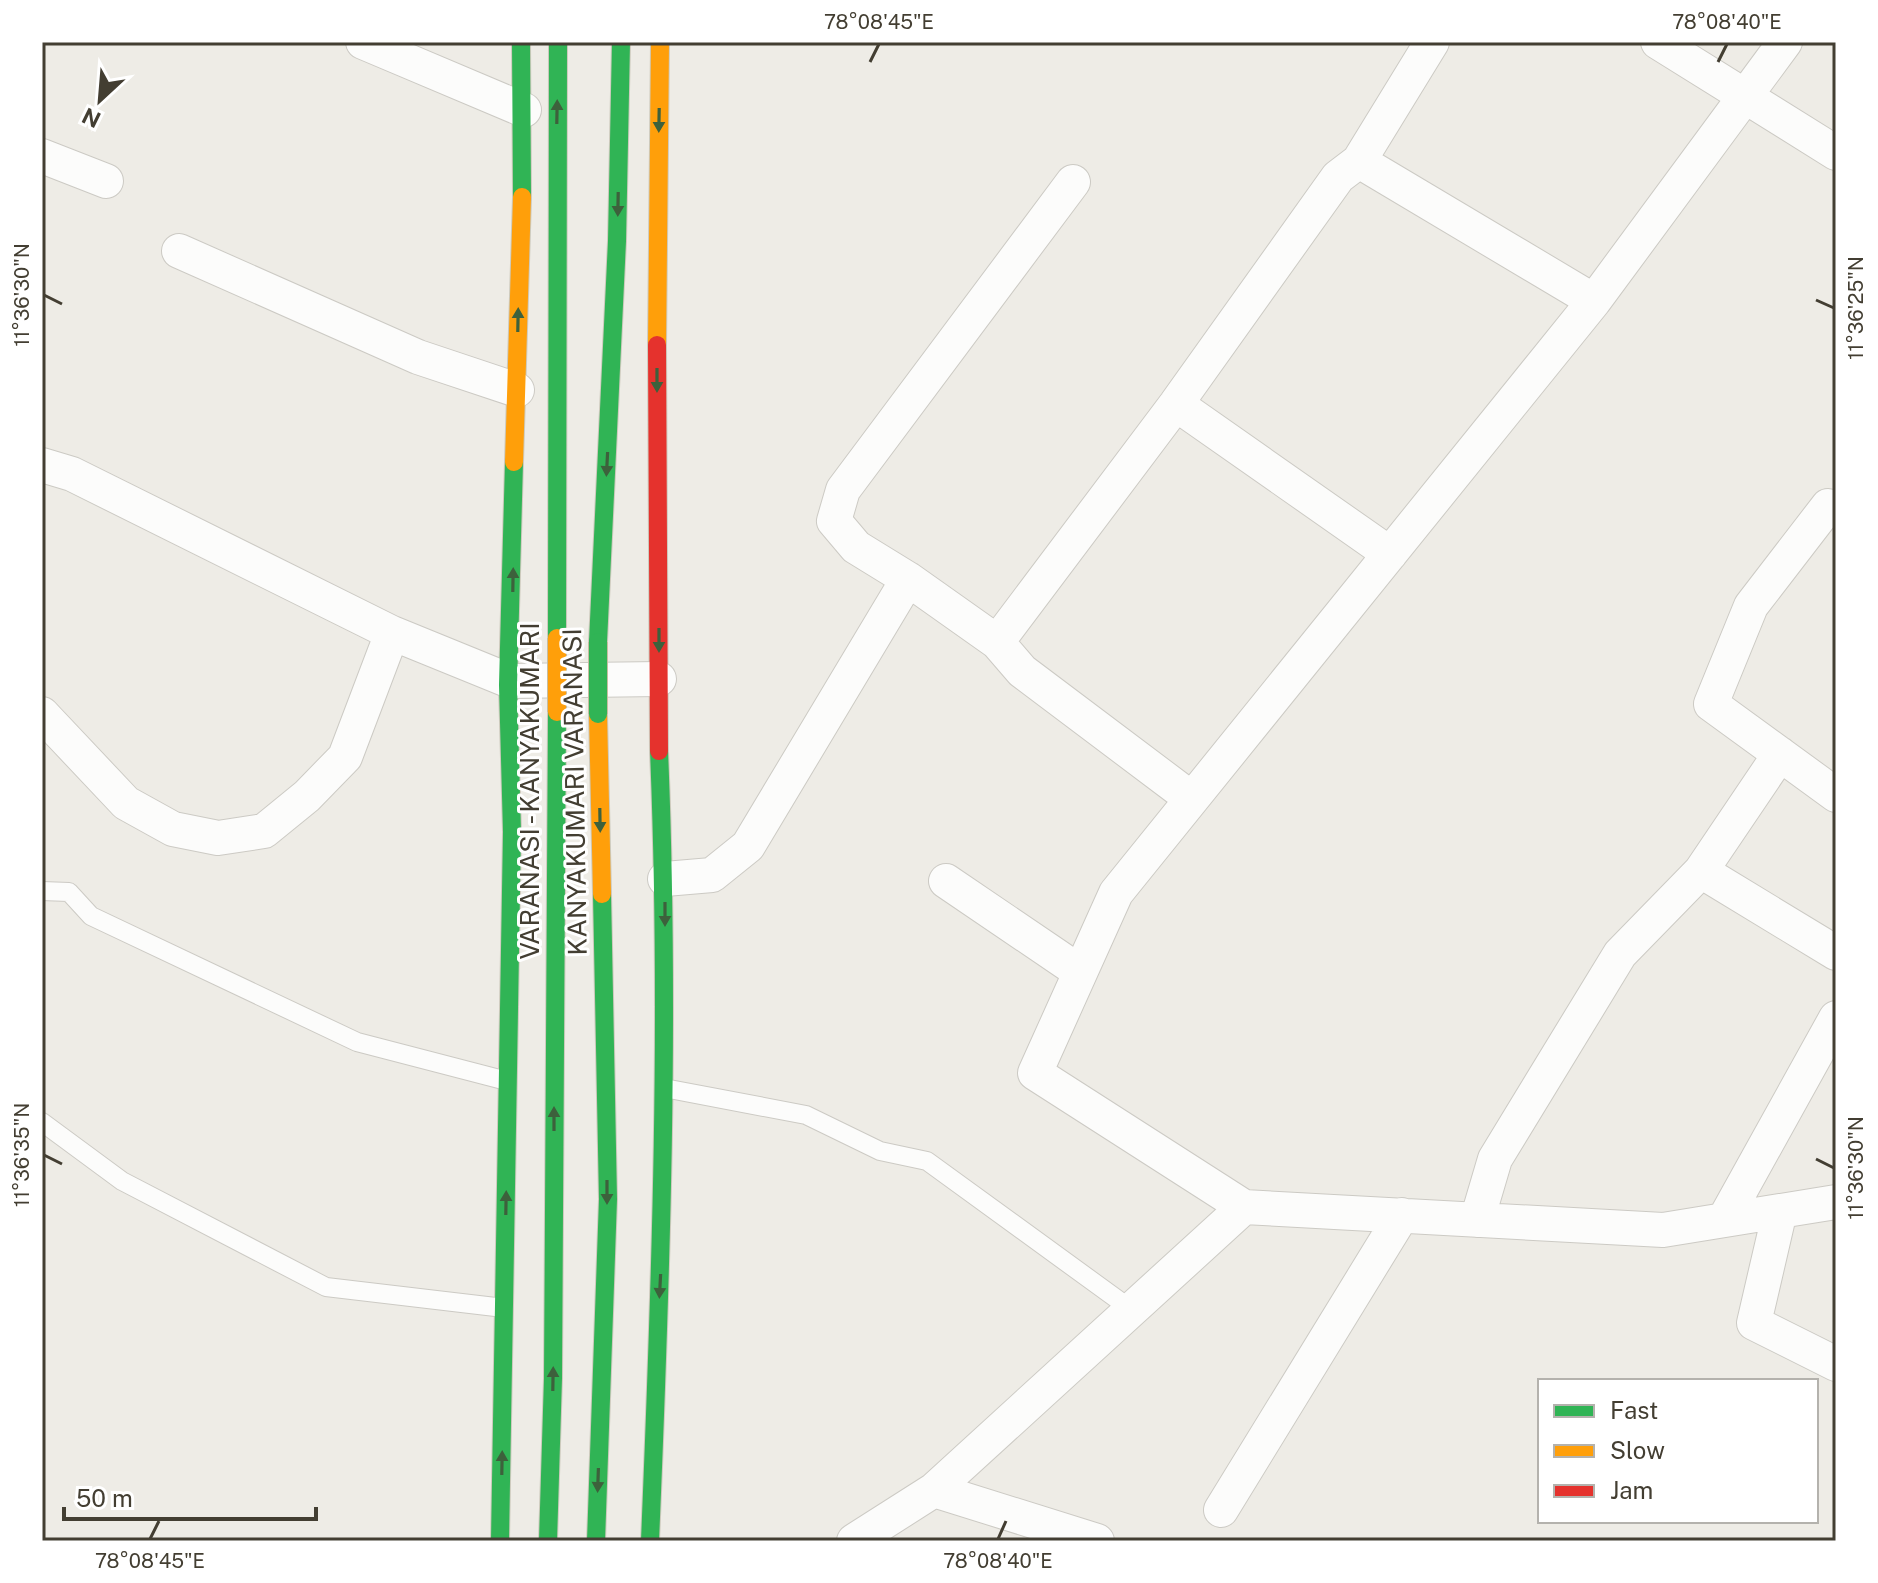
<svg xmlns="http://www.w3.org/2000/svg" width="1878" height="1583" font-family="'Public Sans',sans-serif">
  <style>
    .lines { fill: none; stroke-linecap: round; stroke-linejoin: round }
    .lane-casing { stroke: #cccac4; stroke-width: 20 }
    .street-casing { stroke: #cccac4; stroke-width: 36 }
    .fast-casing { stroke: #cdcabd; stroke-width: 20 }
    .slow-casing { stroke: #cdcabd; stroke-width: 20 }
    .jam-casing { stroke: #cdcabd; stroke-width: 20 }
    .lane { stroke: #fcfcfb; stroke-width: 18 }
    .street { stroke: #fcfcfb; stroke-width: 34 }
    .fast { stroke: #30b455; stroke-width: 18 }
    .slow { stroke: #ff9f0a; stroke-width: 18 }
    .jam { stroke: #e5322d; stroke-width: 18 }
    .fast-bridge-casing { stroke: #c6bda0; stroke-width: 20; stroke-linecap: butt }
    .slow-bridge-casing { stroke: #c6bda0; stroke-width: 20; stroke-linecap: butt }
    .fast-bridge { stroke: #30b455; stroke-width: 18 }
    .slow-bridge { stroke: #ff9f0a; stroke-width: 18 }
    .oneway { fill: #3d613c }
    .ticks { fill: none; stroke: #433e32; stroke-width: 3 }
    .labels { text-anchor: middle; stroke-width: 6; stroke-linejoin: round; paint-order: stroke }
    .street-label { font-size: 26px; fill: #433e32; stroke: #fff }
    .neatline { fill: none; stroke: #433e32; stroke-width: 3 }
    .ticks-label { font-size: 20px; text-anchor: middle; fill: #433e32 }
  </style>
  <rect width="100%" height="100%" fill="#eeece6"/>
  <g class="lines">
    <defs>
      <path id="lane" d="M42,891L69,892L91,916L357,1042L507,1081
        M664,1088L806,1115L880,1151L927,1161L1132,1310
        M42,1122L122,1181L326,1287L504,1308"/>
      <path id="street" d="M363,42L524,110
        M1658,42L1836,153
        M42,156L106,181
        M1359,161L1594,301
        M179,251L418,357L517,390
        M1176,404L1390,554
        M42,465L72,474L392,633L510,681L659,679
        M1836,511L1828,506L1751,606L1711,704L1836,795
        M908,579L856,547L834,521L843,490L1073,182
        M997,642L1176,404L1338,177L1359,161L1432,42
        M42,714L126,803L173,829L218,838L264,831L307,796L345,757L392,633
        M1701,871L1836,953
        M665,879L712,875L748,846L908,579L997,642L1022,671L1192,799
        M946,881L1080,972
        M1244,1207L1663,1230L1836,1202
        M1780,1211L1754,1323L1836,1364
        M1477,1220L1495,1159L1620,954L1701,871L1780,754
        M1724,1220L1836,1018
        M934,1490L1097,1541
        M1221,1510L1402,1215
        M854,1541L934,1490L1244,1207L1035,1073L1116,893L1594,301L1785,42"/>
      <path id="fast" d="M521,42L522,197
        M557,638L558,42
        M598,642L617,241L621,42
        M500,1541L512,832L508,685L514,462
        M548,1541L553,1378L557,712
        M596,1541L608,1199L602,894
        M650,1541C661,1278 670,1015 659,751"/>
      <path id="slow" d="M657,345L660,42
        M514,462L522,197
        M598,714L602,894"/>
      <path id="jam" d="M657,345L659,751"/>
    </defs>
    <!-- lane casing -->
    <use href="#lane" class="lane-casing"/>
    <!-- street casing -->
    <use href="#street" class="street-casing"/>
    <!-- fast casing -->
    <use href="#fast" class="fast-casing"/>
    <!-- slow casing -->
    <use href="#slow" class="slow-casing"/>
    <!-- jam casing -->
    <use href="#jam" class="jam-casing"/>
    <!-- lane -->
    <use href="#lane" class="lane"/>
    <!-- street -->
    <use href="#street" class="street"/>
    <!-- fast -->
    <use href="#fast" class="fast"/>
    <!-- slow -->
    <use href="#slow" class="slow"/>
    <!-- jam -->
    <use href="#jam" class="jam"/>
    <defs>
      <path id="fast-bridge" d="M598,642V714"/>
      <path id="slow-bridge" d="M557,638V712"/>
    </defs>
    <!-- fast-bridge casing -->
    <use href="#fast-bridge" class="fast-bridge-casing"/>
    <!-- slow-bridge casing -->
    <use href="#slow-bridge" class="slow-bridge-casing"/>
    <!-- fast-bridge -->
    <use href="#fast-bridge" class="fast-bridge"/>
    <!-- slow-bridge -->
    <use href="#slow-bridge" class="slow-bridge"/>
  </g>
  <!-- one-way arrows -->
  <defs><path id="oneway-solid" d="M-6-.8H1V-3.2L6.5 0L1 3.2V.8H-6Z" transform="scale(2)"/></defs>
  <g class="oneway">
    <use href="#oneway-solid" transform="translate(557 112) rotate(-89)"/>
    <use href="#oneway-solid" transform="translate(659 120) rotate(91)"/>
    <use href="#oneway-solid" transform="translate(618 204) rotate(91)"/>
    <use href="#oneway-solid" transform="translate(518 320) rotate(-89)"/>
    <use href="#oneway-solid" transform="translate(657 380) rotate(90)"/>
    <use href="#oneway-solid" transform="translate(607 464) rotate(93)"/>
    <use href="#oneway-solid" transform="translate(513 580) rotate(-89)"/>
    <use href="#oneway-solid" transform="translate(659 640) rotate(90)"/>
    <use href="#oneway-solid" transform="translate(600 820) rotate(89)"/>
    <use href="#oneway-solid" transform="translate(665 914) rotate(90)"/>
    <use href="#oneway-solid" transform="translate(554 1119) rotate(-90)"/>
    <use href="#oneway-solid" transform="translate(607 1192) rotate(90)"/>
    <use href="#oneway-solid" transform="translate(506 1203) rotate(-89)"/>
    <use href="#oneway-solid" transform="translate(660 1286) rotate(93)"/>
    <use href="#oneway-solid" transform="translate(553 1379) rotate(-89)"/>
    <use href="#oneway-solid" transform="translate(502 1463) rotate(-89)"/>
    <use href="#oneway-solid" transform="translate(598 1480) rotate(92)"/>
  </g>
  <!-- ticks -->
  <path class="ticks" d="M870,62L879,44M1718,62L1727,44M44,295L62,304M1816,300L1834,308M44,1155L62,1164M1816,1159L1834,1168M150,1539L159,1521M998,1539L1006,1521"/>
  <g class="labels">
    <!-- street labels -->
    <g class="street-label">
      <text transform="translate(530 791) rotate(-90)" y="9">VARANASI - KANYAKUMARI</text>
      <text transform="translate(575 792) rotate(-91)" y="9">KANYAKUMARI VARANASI</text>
    </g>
  </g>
  <!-- border -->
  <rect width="1878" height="1583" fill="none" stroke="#ffffff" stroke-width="88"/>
  <!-- legend -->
  <rect x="1538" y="1379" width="280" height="144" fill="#ffffff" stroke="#b4b2ad" stroke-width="2"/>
  <rect x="1554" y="1405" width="40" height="12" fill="#30b455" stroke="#b4b2ad" stroke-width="2"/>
  <text x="1610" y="1419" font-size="24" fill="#433e32">Fast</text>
  <rect x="1554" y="1445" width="40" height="12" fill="#ff9f0a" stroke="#b4b2ad" stroke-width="2"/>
  <text x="1610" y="1459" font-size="24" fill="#433e32">Slow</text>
  <rect x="1554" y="1485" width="40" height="12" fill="#e5322d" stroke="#b4b2ad" stroke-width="2"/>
  <text x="1610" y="1499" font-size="24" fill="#433e32">Jam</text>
  <!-- north arrow -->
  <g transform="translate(100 100) rotate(206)" stroke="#ffffff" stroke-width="6" paint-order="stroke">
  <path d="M0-6L14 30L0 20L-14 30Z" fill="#433e32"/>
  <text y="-12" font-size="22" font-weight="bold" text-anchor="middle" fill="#433e32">N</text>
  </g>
  <!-- scale -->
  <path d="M64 1507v12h252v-12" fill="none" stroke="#433e32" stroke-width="4"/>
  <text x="76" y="1507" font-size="24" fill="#433e32" stroke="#ffffff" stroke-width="6" paint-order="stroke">50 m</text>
  <rect x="44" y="44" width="1790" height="1495" class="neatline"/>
  <g class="ticks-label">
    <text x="879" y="29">78°08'45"E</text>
    <text x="1727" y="29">78°08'40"E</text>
    <text transform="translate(22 295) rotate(-90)" y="7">11°36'30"N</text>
    <text transform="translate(1856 308) rotate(-90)" y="7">11°36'25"N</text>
    <text transform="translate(22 1155) rotate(-90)" y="7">11°36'35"N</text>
    <text transform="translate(1856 1168) rotate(-90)" y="7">11°36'30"N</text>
    <text x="150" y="1568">78°08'45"E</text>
    <text x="998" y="1568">78°08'40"E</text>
  </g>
</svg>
